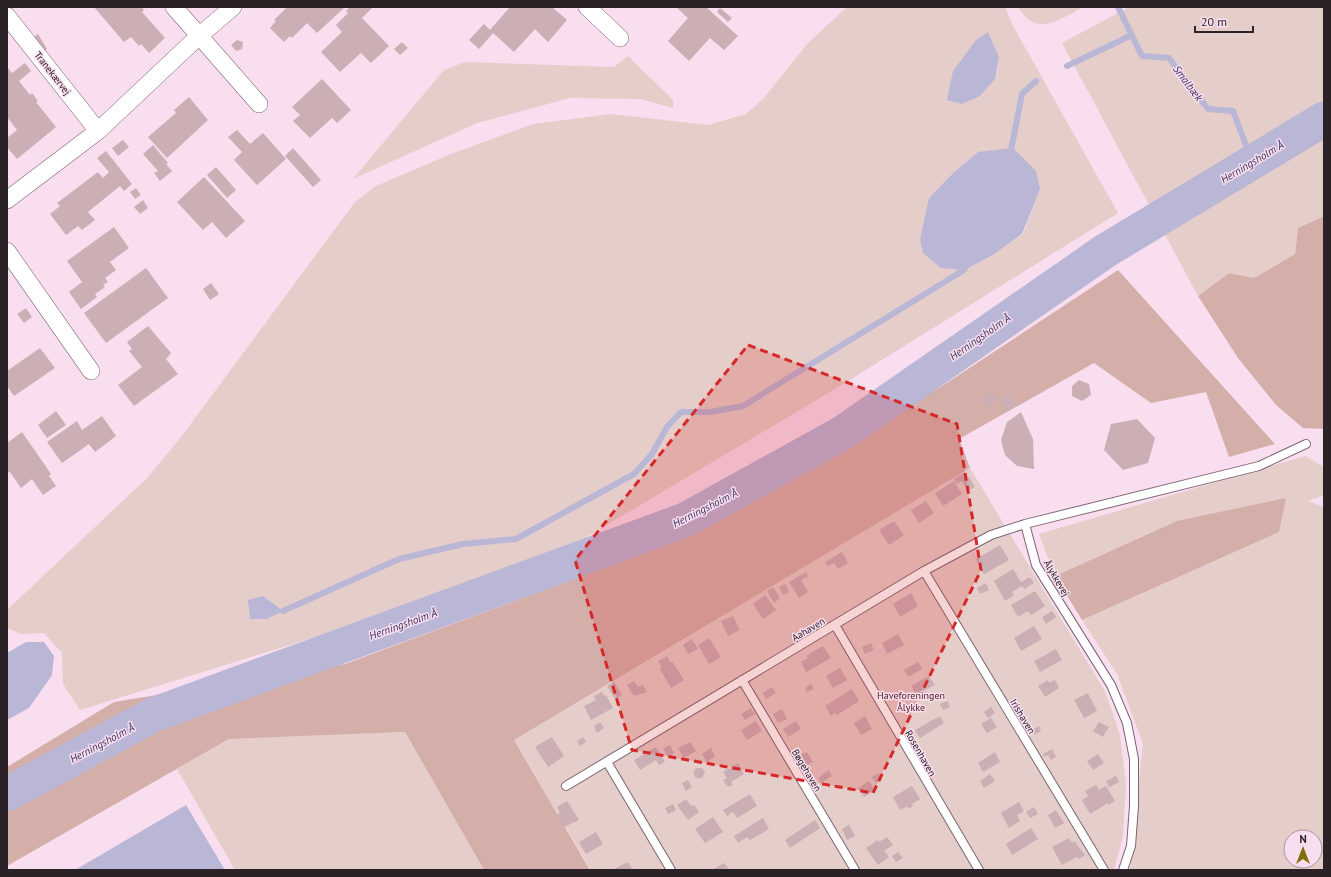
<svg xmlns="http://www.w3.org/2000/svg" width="1331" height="877" font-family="'PT Sans',sans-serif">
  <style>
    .green { fill: #e5cdca; fill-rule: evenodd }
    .forest { fill: #d4afaa }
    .water { fill: #bab6d6 }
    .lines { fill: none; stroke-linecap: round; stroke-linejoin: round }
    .stream { stroke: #bab6d6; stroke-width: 6 }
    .river { stroke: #bab6d6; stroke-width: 35 }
    .building { fill: #ccaeb5 }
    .lane-casing { stroke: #7b6473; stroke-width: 10 }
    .street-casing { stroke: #7b6473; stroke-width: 18 }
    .lane { stroke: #fff; stroke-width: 8 }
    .street { stroke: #fff; stroke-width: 17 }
    .marked { fill: #d62828; fill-opacity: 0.2; stroke: #d62828; stroke-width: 3; stroke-dasharray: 8 5; stroke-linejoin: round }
    .labels { text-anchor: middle; stroke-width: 3; stroke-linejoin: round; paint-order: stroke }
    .street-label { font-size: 10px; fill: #2b2228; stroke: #f8deef }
    .park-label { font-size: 10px; fill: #491816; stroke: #f8deef }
    .water-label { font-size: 11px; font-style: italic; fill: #3e3561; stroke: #f8deef }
  </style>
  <rect width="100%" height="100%" fill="#f8deef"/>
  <!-- green -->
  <path class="green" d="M847,7H1005L1012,24L1118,213L835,389L548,560L293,644L80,710L63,684L62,653L44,633L21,634L7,628V610L147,478L181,437L355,202L376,186L451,154L533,124L611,114L708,125L746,114L764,98L807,44ZM988,32C1002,61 1004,72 980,96ZM978,152L1040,189L1023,234L993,255L964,270L929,198L954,172Z
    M1018,7H1083C1059,20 1036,38 1018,7Z
    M1129,7H1324V216L1298,228L1295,254L1254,278L1229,273L1198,296L1062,43Z
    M628,56L673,100V108L641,99L570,98L477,123L353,179L444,70L465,62L614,67Z
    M1305,456L1324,467V495L1308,501L1324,507V870H1130L1143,744L1117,674L1082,620L1279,532L1177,521L1055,576L1039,534ZM1291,837H1315V861H1291Z
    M970,468L1106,693L1120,735L1126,784L1123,836L1114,870H591L514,740Z
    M405,732L484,870H235L177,769L229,739Z"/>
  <!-- forest -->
  <path class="forest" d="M1324,216V429L1303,428L1276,405L1238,358L1198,296L1229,273L1254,278L1295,254L1298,228Z
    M1118,270L1275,444L1229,457L1206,392L1151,403L1094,363L959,439L970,468L514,740L590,870H484L405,732L229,739L7,866V767L114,702L345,664L601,569L751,491L939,388Z
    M1286,498L1279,532L1082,620L1055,576L1177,521Z"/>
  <!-- water -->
  <path class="water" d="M988,32L999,57L995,79L980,96L962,104L947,100L953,71L976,40Z
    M1013,148L1036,171L1040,189L1022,234L993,255L964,270L941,268L923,253L920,240L929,198L954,172L978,152Z
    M263,596L283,611L267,619H250L248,600Z
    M26,642H44L54,656L52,675L29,708L7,720V653Z
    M186,805L225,870H75Z"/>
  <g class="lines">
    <!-- stream -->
    <path class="stream" d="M1118,7L1142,56L1169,58L1208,109L1233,111L1252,161
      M1067,66L1132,35
      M1010,155L1022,94L1036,81
      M283,611L399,559L463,544L516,539L634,474L652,454L667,427L681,412H710L743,406L964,270L967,264"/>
    <!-- river -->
    <path class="river" d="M7,794L153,715L685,520L844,432L1105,251L1324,119"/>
  </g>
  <!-- building -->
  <path class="building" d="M94,7H142L144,10L142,12L165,38L149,53L141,44L139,46L131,37L124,42Z
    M287,7H345L317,33L307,23L292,38L290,36L284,42L270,28L276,21L274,20Z
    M350,7H371L372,8L362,18L389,46L371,63L361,53L340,72L321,52L342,32L336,25L348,13L346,11Z
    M510,7H552L567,20L548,42L535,29L514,52L493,33L479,49L469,40L484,24L490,30Z
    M676,7H706L738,36L724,50L710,38L689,61L668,41L688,18Z
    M720,8L732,18L728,22L717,12Z
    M38,34L47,49L44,52L31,39Z
    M237,40L243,42L242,49L236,51L231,45Z
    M402,42L408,48L400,55L394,49Z
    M25,63L31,71L19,81L30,95L32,93L38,101L36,102L56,127L17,159L7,147V138L17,130L7,117V67L12,73Z
    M322,79L351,110L337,123L332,118L310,138L293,121L300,115L292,107Z
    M189,97L208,120L167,158L148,137L176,113L174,110Z
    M237,130L250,144L263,133L286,159L257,185L234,160L242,152L228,137Z
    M123,140L129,147L118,156L112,148Z
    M153,145L168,163L166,164L172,171L160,181L154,173L158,171L143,154Z
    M293,148L321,180L313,187L285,156Z
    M106,151L132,184L124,191L120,186L88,212L95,220L82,230L78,226L66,235L50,214L60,206L57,203L98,172L103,178L109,172L97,158Z
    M216,167L236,190L227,198L207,175Z
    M204,177L245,221L226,238L212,222L203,230L177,202Z
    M136,188L141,195L135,199L130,192Z
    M143,200L148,208L140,214L134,207Z
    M114,227L129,248L110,262L116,270L105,278L108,282L103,285L105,287L95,294L97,297L81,309L69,292L82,282L67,261Z
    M146,268L168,298L106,343L84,313Z
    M211,283L219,294L210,300L203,289Z
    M26,308L32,317L24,323L17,314Z
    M148,326L171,353L166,359L178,374L134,406L118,385L142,367L129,351L132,349L127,342Z
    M40,348L55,368L14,396L7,386V371Z
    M1079,380L1089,384L1091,395L1082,401L1072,396V386Z
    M993,392L998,401L987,407L982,398Z
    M1010,394L1017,406L1007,411L1001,400Z
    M56,411L66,425L47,438L38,425Z
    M1021,412L1033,439L1034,469L1017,466L1005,455L1001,440L1007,422Z
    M102,416L116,436L95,452L89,444L62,463L47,442L77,421L82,430Z
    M1137,419L1155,438L1148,463L1123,470L1104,450L1111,424Z
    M22,432L51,474L49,476L56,486L43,495L32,479L21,488L10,472L7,473V443Z
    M964,473L967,478L969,477L975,487L968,491L962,481L957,484L954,479Z
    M954,481L962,494L943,506L935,493Z
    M926,501L934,513L919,523L911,510Z
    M894,521L904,535L889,545L879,530Z
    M1000,545L1009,560L984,574L976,559Z
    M842,552L848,563L838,569L834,563L828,566L825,562Z
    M1013,569L1021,582L1030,577L1034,583L1024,589L1022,586L1012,592L1014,595L1005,601L994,581Z
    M806,572L808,576L801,580L808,592L799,598L789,582Z
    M986,583L989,590L980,594L977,588Z
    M785,584L789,592L783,595L779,587Z
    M773,587L780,598L774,603L767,591Z
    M1035,591L1045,606L1031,615L1028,611L1018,617L1011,605Z
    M911,593L918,606L900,617L893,604Z
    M765,595L776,610L763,619L753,604Z
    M1052,611L1056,617L1046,624L1042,617Z
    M733,616L740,630L728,636L721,621Z
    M1034,626L1042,639L1021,651L1014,638Z
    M898,634L904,645L887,654L882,643Z
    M709,638L721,657L709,664L698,645Z
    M692,639L698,649L688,654L683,645Z
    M871,643L874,650L865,654L862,647Z
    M823,646L831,658L806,672L801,662L808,658L806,656Z
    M1056,649L1062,660L1040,672L1034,661Z
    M667,656L671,663L672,661L684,680L671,688L660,669L662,667L658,661Z
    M918,662L922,669L908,677L904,670Z
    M840,668L847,680L833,688L826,676Z
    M929,676L935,685L925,690L928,696L920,700L911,686Z
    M1048,680L1049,683L1055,680L1059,688L1045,697L1038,686Z
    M634,681L638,687L643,685L647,692L634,696L627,685Z
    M614,682L622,695L615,699L607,686Z
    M811,684L814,689L807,692L805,688Z
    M772,687L776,693L766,699L763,693Z
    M852,689L859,701L837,715L835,713L831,716L825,706Z
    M602,692L604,696L606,695L613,708L591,720L584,706L596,700L594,696Z
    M1088,693L1097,711L1084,718L1074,700Z
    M948,701L950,707L943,710L940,704Z
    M991,707L995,713L988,718L984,712Z
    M751,708L755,714L745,720L741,714Z
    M782,709L787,719L778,723L773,714Z
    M865,716L872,729L861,735L854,723Z
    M940,716L944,723L920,738L915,730Z
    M991,718L997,727L987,733L981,724Z
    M756,721L762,731L747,740L741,730Z
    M796,721L801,729L788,737L783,729Z
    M600,722L604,728L597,733L594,726Z
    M1099,722L1109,727L1103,737L1093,731Z
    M1039,726L1041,731L1034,735L1032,730Z
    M552,737L564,756L548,767L535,747Z
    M583,737L586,742L580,746L577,741Z
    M690,742L696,751L684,758L678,748Z
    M670,745L674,753L668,757L663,749Z
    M656,747L665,762L659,765L656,760L640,770L634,760Z
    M711,748L715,756L707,762L702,754Z
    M1052,749L1056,757L1051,760L1048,755L1044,757L1043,754Z
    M807,752L813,762L806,765L800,755Z
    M995,752L1000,762L983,772L978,763Z
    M1098,754L1104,763L1093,770L1087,761Z
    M738,763L744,774L731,782L733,785L728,787L723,780L727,778L723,772Z
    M696,768H702L705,772L702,778H696L693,773Z
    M829,770L832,776L821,783L818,778Z
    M879,773L882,780L876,783L872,777Z
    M990,774L995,781L984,788L980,781Z
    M1116,776L1119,782L1109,787L1106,781Z
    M688,780L692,787L686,791L682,783Z
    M869,781L875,790L864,797L858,788Z
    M1096,785L1099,790L1106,786L1115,801L1109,805L1108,803L1090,814L1082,800L1088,796L1085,791Z
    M912,786L920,799L912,804L913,806L908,809L907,806L900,810L893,797Z
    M750,794L757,806L737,818L733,812L727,816L723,810Z
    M686,799L691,806L694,805L699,812L688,820L677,805Z
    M567,801L579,820L564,827L557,815L560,813L557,807Z
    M1019,802L1024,811L1017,815L1020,821L1009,828L1001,813Z
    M673,804L676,810L668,814L665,808Z
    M1034,807L1038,814L1030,818L1026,812Z
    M1056,810L1064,823L1055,828L1048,815Z
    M713,817L723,832L705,843L695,829Z
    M763,818L769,829L750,840L747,837L738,843L734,836Z
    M815,820L820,828L790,848L785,840Z
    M849,825L855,836L847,840L842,829Z
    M1031,828L1038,839L1012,855L1006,844Z
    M596,832L603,844L586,854L579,842Z
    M887,837L893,845L884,851L889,857L878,865L866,848L878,840L879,842Z
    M1069,838L1072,843L1074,841L1085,855L1079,859L1077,857L1062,865L1052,847Z
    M898,852L903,858L896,862L892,856Z
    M628,862L633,870H612Z
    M724,863L728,868L726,870H712Z"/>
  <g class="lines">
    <defs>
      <path id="lane" d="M924,571L1104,870
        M835,625L979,870
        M742,680L855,870
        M607,762L671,870
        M566,786L924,571L991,535L1025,524
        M1123,870L1131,846L1134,806V759L1127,723L1111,685L1036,565L1025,524L1259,466L1306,444"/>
      <path id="street" d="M174,7L259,104
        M587,7L620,38
        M7,16L98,131
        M7,200L98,131L199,36L233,7
        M7,251L91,371"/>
    </defs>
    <!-- lane casing -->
    <use href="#lane" class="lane-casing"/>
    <!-- street casing -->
    <use href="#street" class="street-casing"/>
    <!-- lane -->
    <use href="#lane" class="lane"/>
    <!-- street -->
    <use href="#street" class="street"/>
  </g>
  <!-- marked area -->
  <path class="marked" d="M748,345L957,424L981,570L873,793L632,750L575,560Z"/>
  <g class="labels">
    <!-- street labels -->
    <g class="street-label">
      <text transform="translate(53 73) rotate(52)" y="4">Tranekærvej</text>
      <text transform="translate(1057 578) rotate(59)" y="4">Ålykkevej</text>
      <text transform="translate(808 629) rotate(-31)" y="4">Aahaven</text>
      <text transform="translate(1023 716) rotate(59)" y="4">Irishaven</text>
      <text transform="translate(921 753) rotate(60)" y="4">Rosenhaven</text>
      <text transform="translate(807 770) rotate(59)" y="4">Bøgehaven</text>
    </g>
    <!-- park labels -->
    <g class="park-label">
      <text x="911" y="699">Haveforeningen<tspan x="911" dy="12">Ålykke</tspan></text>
    </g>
    <!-- water labels -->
    <g class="water-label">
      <text transform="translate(1188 83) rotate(53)" y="4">Smalbæk</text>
      <text transform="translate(1252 162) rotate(-31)" y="4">Herningsholm Å</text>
      <text transform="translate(980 337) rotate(-35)" y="4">Herningsholm Å</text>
      <text transform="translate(705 508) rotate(-27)" y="4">Herningsholm Å</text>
      <text transform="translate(403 624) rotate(-20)" y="4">Herningsholm Å</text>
      <text transform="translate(102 743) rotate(-28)" y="4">Herningsholm Å</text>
    </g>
  </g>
  <!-- border -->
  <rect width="1331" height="877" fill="none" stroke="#2b2228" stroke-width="16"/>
  <!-- north arrow -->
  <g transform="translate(1303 849)"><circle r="19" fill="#f8deef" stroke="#a6939f"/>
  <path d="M0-3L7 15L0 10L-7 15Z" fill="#816e0b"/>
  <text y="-6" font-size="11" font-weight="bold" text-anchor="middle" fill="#2b2228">N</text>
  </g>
  <!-- scale -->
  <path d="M1195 26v6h58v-6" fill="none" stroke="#2b2228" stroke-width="2"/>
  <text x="1201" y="26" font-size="12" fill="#2b2228" stroke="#f8deef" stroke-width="3" paint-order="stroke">20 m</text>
</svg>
